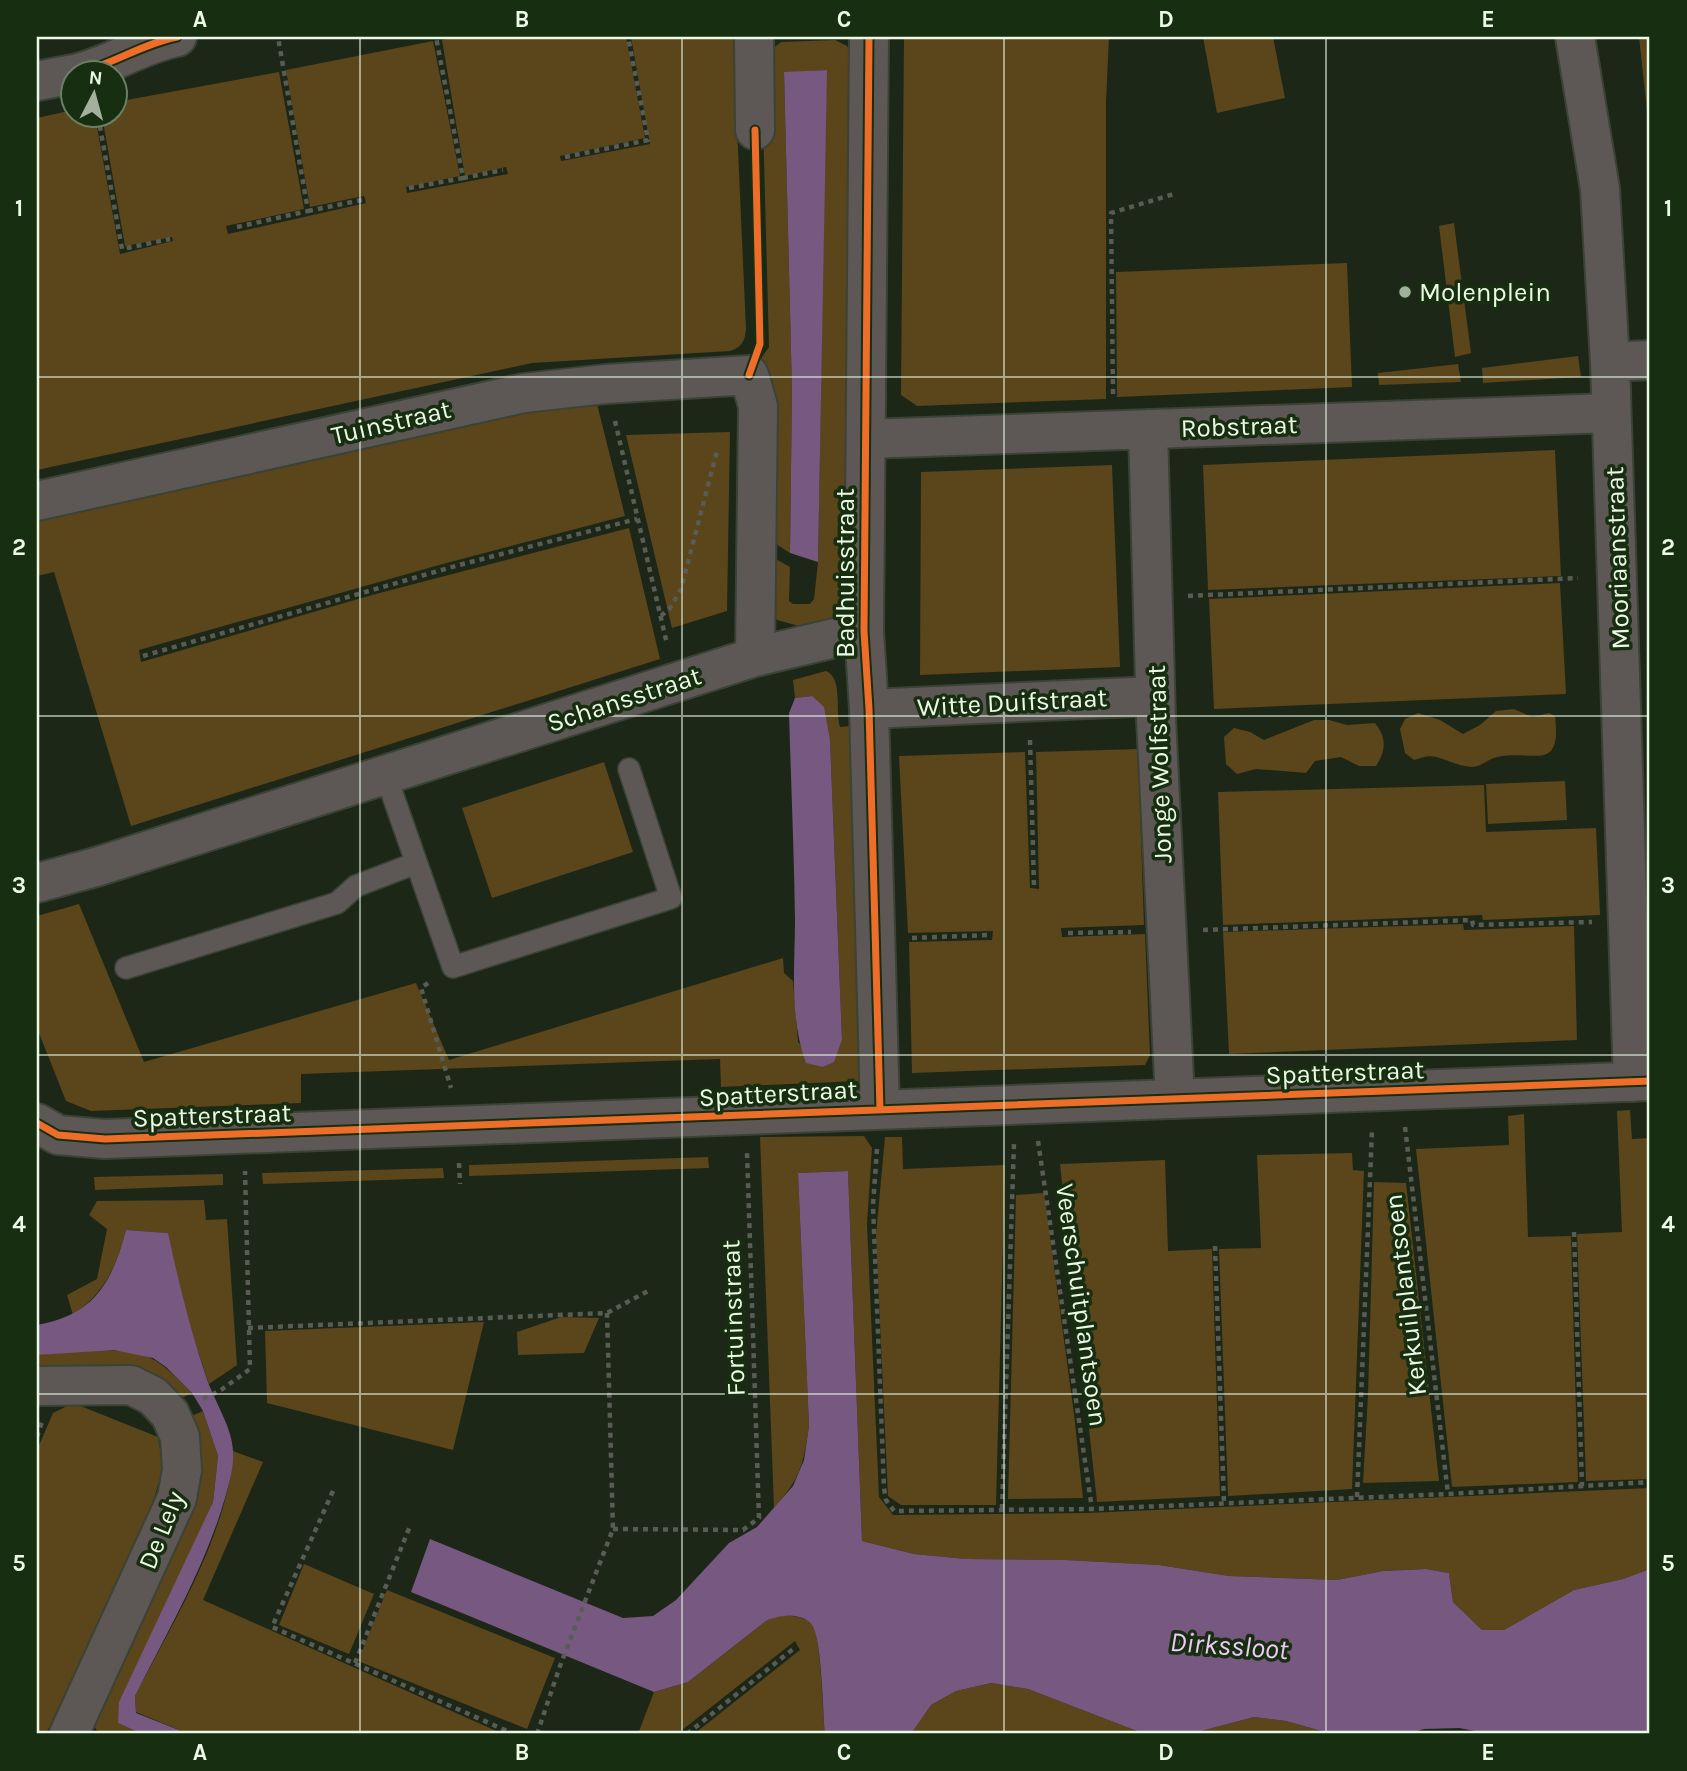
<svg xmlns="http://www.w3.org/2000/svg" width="1687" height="1771" font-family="Karla,sans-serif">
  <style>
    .green { fill: #5b451a }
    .water { fill: #775881 }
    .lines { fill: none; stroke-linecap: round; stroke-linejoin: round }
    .service-casing { stroke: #3a4336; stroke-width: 24 }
    .minor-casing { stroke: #3a4336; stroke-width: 42 }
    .tertiary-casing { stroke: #3a4336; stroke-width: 42 }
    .path { stroke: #595c55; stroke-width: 4.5; stroke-dasharray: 5 5; stroke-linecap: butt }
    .service { stroke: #5d5856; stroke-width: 21 }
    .minor { stroke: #5d5856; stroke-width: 38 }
    .tertiary { stroke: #5d5856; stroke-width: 38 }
    .cycleway-casing { stroke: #182e10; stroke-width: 11 }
    .cycleway { stroke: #ee6e29; stroke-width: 7 }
    .grid { fill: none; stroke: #ebf9e6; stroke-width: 2; stroke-opacity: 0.55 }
    .poi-dot { fill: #a3b09e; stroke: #182e10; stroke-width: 2.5 }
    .labels { text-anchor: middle; stroke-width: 7; stroke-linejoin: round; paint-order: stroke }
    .poi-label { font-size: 26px; fill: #ebf9e6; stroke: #182e10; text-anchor: start }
    .street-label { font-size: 26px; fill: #ebf9e6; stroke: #182e10 }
    .water-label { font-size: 28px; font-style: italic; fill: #eccbf6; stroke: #182e10 }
    .neatline { fill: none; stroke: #ebf9e6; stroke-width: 2.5 }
    .grid-label { font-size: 23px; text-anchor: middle; font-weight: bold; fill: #ebf9e6 }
  </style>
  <rect width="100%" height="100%" fill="#1c2717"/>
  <!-- green -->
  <path class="green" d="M459,37H626L645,138L560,156L561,161L650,144L631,37H733L746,329C745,341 742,347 730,351L532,363L37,470V118L73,110L74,116H95L120,254L173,241L172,237L125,246L102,116H116V102L279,72L304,209L226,226L228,234L366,203L364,196L310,207L286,70L433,41L460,176L406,187L407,193L508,174L506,167L465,176L442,40Z
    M904,37H1109L1106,102V399L917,406L901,395Z
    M1203,37H1273L1285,98L1217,113Z
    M1639,37H1650V138Z
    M835,40L847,46L854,59L849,599L835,619L799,626L777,620L766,598L765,553L790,567L789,601L793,604H810L814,599L818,562L826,70L784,73L792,390L790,553L765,537L761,369L762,357L769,347L762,85L771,50L781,42Z
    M1454,223L1471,353L1455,357L1439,226Z
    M1347,263L1352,387L1117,397L1116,272Z
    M1578,356L1581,377L1483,383L1482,368Z
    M1458,364L1461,382L1379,385L1378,373Z
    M597,404L625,516L439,565L139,650L141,662L372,595L629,528L660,659L131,826L54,572L37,576V518L535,407Z
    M730,432L727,611L672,628L626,435Z
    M1555,450L1561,576L1208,590L1203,465Z
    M1112,465L1120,667L920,675L921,472Z
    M1560,583L1566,694L1214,709L1209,599Z
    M826,671C843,678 835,709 840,727L852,726L862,1069L858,1081L721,1087L720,1059L301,1074V1103L91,1111L66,1101L37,1028V916L79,904L144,1062L416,983L449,1060L783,958L784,973L793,981L798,1042L823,1067L833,1062L842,1040L830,740L812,696L795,698L793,680Z
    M1514,709L1532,717L1549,713L1555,716C1562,774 1533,749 1497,757C1488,759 1481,767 1472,767C1458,766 1448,760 1436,757C1429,755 1421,758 1414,760L1405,753L1400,729L1405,719L1418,713L1440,720L1463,734L1480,725L1496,711Z
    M1314,720H1329L1347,725L1375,723C1387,738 1386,751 1376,766H1359L1341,757L1315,761L1306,773L1256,769L1237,774L1226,764L1224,737L1234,728L1250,732L1264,740Z
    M1138,749L1144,925L1061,928L1062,937L1145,934L1150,1055L1145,1065L912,1073L909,942L992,940L993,931L908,933L899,756L1025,752L1030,888L1039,889L1036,752Z
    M604,762L633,852L492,898L462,808Z
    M1565,781L1567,820L1488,824L1486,784Z
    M1484,785L1486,832L1596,828L1600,915L1483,920L1482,915L1223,925L1218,792Z
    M1463,924L1464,930L1574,926L1577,1040L1229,1054L1223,932Z
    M1630,1110L1632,1139L1650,1138V1479L1586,1481L1577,1234L1622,1232L1617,1111Z
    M1524,1114L1528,1237L1571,1236L1578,1482L1452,1487L1416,1149L1509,1145L1508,1116Z
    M864,1136L872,1148L867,1224L879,1497L893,1515L1087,1513L1650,1488V1569L1623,1579L1574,1590L1504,1630H1482L1453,1602L1449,1573L1426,1569L1383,1571L1337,1580L1229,1576L1159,1565L1066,1560L966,1559L914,1554L862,1541L848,1171L798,1173L809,1426C803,1466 801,1477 774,1508L760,1137Z
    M885,1137H902L903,1169L1005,1165L996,1505H901L888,1496L876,1235Z
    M1352,1153L1353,1170L1364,1171L1352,1489L1228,1496L1219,1249L1261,1248L1257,1155Z
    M708,1157L709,1168L469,1176V1165Z
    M1165,1160L1168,1251L1212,1249L1220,1496L1097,1502L1060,1164Z
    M443,1168L444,1178L263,1184L262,1173Z
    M223,1174V1185L95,1190L94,1177Z
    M1374,1182L1406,1183L1439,1481L1363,1483L1368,1395Z
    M1044,1193L1074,1414L1083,1498L1008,1499L1016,1195Z
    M204,1200L206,1220L227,1219L237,1365L209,1384L188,1322L167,1233L126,1230C116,1267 106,1291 73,1315L67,1295L97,1279L107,1229L89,1215L97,1201Z
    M561,1317L599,1318L584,1353L518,1355L517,1332Z
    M484,1322L453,1450L267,1403L265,1331Z
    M90,1350C146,1350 153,1353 192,1393L173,1402L129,1369L100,1365L37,1372V1355Z
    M73,1403L158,1437L163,1467L152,1506L46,1734H37V1450L53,1413Z
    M203,1411L218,1456L213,1502L179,1577L118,1723L142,1734H101L97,1731L86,1712L184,1419Z
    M233,1451L263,1462L203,1600L503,1734H189L136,1712L135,1696C172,1624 229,1532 233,1451Z
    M304,1564L374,1594L349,1654L279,1625Z
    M387,1590L555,1658L527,1729L358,1661Z
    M777,1615C789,1616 806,1615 813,1626C821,1639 823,1715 825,1734H694L800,1650L795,1641L677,1734H638L654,1692L688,1682L766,1621Z
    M991,1683L1028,1689L1137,1731L1154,1734H911L931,1705L956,1691Z
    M1254,1717L1286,1721L1332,1734H1190Z"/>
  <!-- water -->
  <path class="water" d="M827,70L818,562L790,553L792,390L784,72Z
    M812,696L824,707L830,740L842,1040L834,1062L823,1067L806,1063C789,1017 795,967 795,919C794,851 791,782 789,713L795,698Z
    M848,1171L862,1541L914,1554L966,1559L1066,1560L1159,1565L1229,1576L1337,1580L1383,1571L1426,1569L1449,1573L1453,1602L1482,1630H1504L1574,1590L1623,1579L1650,1569V1734H1490L1459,1728L1424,1729L1408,1734H1332L1286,1721L1254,1717L1190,1734H1154L1137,1731L1028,1689L991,1683L956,1691L931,1705L911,1734H825C823,1714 822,1639 812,1625C802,1612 779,1615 766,1621L688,1682L654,1692L411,1592L430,1539L623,1618L653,1616L676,1600L729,1543L757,1527L793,1486L804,1460L809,1426L798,1173Z
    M126,1230L168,1233C179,1284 191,1333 208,1382C216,1404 232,1428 233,1451C234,1468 229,1483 225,1498C205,1568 167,1632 135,1696L136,1713L189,1734H142L118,1723L119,1702L213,1502L218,1456L203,1411L192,1393L166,1367L153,1358L114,1350L37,1355V1325C94,1315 112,1283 126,1230Z"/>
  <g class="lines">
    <defs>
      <path id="service" d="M386,776L453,967L671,898L629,769
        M126,968L337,903L356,886L416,863"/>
      <path id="minor" d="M754,37L755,130
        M869,37L864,631L869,709L880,1110
        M1575,37L1600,189L1610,362L1633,1082
        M1610,362L1650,360
        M1148,429L1156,718L1175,1099
        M866,439L1611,413
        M37,501L524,393L606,384L749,375L758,406L755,657
        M869,709L1155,696
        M37,883L96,867L755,657L864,631
        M37,1123L58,1135L105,1139L1650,1081
        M37,1386L131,1385L153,1396L170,1414L180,1437L182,1470L177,1498L69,1734"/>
      <path id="tertiary" d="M74,74C110,66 141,44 177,37
        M37,81L74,74"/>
    </defs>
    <!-- service casing -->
    <use href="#service" class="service-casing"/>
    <!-- minor casing -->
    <use href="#minor" class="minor-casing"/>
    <!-- tertiary casing -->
    <use href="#tertiary" class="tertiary-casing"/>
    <!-- path -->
    <path class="path" d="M98,116L122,249L170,239
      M565,157L648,140L628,37
      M463,178L503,170
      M409,188L463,178L436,37
      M308,211L362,200
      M237,227L308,211L278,37
      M1113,394L1111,213L1174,194
      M615,421L667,644
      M1188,596L1578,578
      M661,616L670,608L681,589L717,451
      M143,656L459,565L637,519
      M1030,740L1034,886
      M1203,930L1472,920L1473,925L1592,922
      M1068,933L1131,932
      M912,938L988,935
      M428,983L421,988L451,1088
      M1405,1127L1448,1494
      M1038,1141L1092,1509
      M877,1149L873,1205L884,1488L886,1500L894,1511L1092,1509L1448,1494L1650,1482
      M459,1163L460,1184
      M1574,1232L1582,1486
      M1215,1246L1224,1503
      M248,1328L607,1313L648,1291
      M203,1399L221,1390L250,1369L245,1171
      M37,1437L42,1422
      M333,1491L272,1627L514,1734
      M1357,1497L1372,1130
      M1002,1509L1014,1143
      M613,1529L743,1530L759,1518L747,1152
      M355,1663L410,1526
      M537,1734L560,1666L613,1529L607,1313
      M687,1734L793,1649"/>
    <!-- service -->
    <use href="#service" class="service"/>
    <!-- minor -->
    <use href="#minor" class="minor"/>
    <!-- tertiary -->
    <use href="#tertiary" class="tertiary"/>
    <defs>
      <path id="cycleway" d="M869,37L864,631L869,709L880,1110
        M74,74C110,66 141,44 177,37
        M749,375L760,344L755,130
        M37,1123L58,1135L105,1139L1650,1081"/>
    </defs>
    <!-- cycleway casing -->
    <use href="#cycleway" class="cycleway-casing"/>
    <!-- cycleway -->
    <use href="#cycleway" class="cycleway"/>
  </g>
  <!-- grid -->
  <path class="grid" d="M360,37V1734M682,37V1734M1004,37V1734M1326,37V1734M37,377H1650M37,716H1650M37,1055H1650M37,1394H1650"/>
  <!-- markers -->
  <circle class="poi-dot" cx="1405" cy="292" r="7"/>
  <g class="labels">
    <!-- poi labels -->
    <g class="poi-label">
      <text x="1419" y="301">Molenplein</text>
    </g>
    <!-- street labels -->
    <g class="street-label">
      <text transform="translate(391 422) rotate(-13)" y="9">Tuinstraat</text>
      <text transform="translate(1239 426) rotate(-2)" y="9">Robstraat</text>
      <text transform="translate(1617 558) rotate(-92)" y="9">Mooriaanstraat</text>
      <text transform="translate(845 573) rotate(-90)" y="9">Badhuisstraat</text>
      <text transform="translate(624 699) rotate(-18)" y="9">Schansstraat</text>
      <text transform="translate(1012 702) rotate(-3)" y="9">Witte Duifstraat</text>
      <text transform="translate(1159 764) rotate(-92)" y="9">Jonge Wolfstraat</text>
      <text transform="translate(1345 1072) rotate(-2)" y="9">Spatterstraat</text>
      <text transform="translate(778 1093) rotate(-3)" y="9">Spatterstraat</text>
      <text transform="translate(212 1115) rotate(-2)" y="9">Spatterstraat</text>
      <text transform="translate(1405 1295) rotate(-97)" y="9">Kerkuilplantsoen</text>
      <text transform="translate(1082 1305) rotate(82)" y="9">Veerschuitplantsoen</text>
      <text transform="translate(733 1318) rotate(-92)" y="9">Fortuinstraat</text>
      <text transform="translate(161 1530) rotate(-68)" y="9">De Lely</text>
    </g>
    <!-- water labels -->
    <g class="water-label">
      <text transform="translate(1229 1645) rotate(4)" y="10">Dirkssloot</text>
    </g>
  </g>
  <!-- border -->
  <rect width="1687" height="1771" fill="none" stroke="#182e10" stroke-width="77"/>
  <!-- north arrow -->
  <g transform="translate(94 94) rotate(6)"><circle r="33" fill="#182e10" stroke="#6c7f66" stroke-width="2"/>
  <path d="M0-5L12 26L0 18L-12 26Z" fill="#a3b09e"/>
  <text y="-10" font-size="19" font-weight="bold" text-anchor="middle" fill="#ebf9e6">N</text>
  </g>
  <rect x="38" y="38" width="1610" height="1694" class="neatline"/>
  <g class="grid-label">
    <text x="200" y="27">A</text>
    <text x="522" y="27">B</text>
    <text x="844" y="27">C</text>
    <text x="1166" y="27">D</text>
    <text x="1488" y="27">E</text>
    <text x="19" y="216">1</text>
    <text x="1668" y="216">1</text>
    <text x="19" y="555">2</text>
    <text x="1668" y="555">2</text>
    <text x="19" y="893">3</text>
    <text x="1668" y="893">3</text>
    <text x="19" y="1232">4</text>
    <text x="1668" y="1232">4</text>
    <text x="19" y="1571">5</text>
    <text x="1668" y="1571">5</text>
    <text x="200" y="1760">A</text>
    <text x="522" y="1760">B</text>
    <text x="844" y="1760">C</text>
    <text x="1166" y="1760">D</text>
    <text x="1488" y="1760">E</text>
  </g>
</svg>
